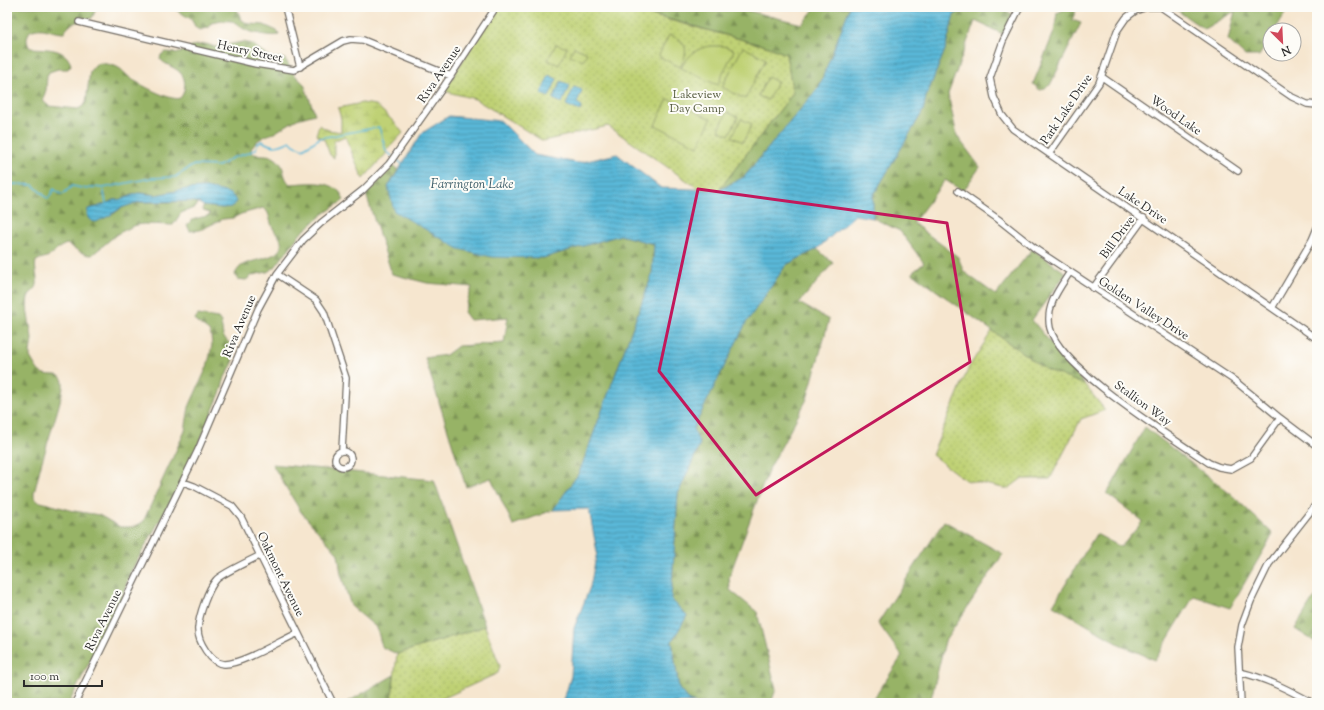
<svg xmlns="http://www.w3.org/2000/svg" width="1324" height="710" font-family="'Sorts Mill Goudy',serif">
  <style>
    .green { fill: url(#green-dots); stroke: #757e50 }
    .forest { fill: url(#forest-firs); stroke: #616f48 }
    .wetland { fill: url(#wetland-marsh); stroke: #757e50 }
    .pitch { fill: #bfd174; stroke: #757e50 }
    .water { fill: url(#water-rules); stroke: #427282 }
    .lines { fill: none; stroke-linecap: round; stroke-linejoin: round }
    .stream { stroke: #5ab8d8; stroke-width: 1.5 }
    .minor-casing { stroke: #726c64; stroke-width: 8 }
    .minor { stroke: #fff; stroke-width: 5.5 }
    .marked { fill: none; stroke: #c2185b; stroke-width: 3; stroke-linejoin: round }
    .labels { text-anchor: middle; stroke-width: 4; stroke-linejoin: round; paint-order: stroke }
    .street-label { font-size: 12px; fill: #2b2b2b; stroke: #fdfcf7 }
    .park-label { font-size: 12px; fill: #575d41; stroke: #fdfcf7 }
    .water-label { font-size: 13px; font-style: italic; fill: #3b5c68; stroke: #fdfcf7 }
  </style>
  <defs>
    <pattern id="green-dots" width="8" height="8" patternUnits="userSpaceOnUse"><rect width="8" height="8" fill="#bfd174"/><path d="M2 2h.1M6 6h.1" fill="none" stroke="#a4b465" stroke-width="1.8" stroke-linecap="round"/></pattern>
    <pattern id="forest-firs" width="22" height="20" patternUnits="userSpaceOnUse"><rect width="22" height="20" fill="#97b366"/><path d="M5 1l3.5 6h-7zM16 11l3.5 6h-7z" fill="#7b9254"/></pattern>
    <pattern id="wetland-marsh" width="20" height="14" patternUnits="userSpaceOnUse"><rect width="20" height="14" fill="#bfd174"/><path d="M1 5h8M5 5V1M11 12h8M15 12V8" fill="none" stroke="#a4b465"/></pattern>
    <pattern id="water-rules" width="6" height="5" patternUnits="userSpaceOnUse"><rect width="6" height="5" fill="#5ab8d8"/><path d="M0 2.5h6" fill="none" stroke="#4b96af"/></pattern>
  </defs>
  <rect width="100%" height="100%" fill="#fdfcf7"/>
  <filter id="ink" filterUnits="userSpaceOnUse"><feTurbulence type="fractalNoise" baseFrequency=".025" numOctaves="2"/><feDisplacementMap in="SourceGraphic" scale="8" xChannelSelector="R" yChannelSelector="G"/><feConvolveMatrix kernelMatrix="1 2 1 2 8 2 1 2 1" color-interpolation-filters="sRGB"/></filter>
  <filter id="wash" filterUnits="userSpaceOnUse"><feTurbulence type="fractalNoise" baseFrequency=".012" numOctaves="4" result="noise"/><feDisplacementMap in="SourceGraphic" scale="16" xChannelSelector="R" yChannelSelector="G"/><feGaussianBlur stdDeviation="0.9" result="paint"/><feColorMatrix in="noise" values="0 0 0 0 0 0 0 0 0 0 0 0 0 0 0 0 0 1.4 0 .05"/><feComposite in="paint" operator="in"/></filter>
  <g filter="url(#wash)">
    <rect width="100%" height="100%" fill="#f6e6cf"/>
    <!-- green -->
    <path class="green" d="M496,7H621L769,47L786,54L793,93L719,190L699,189L608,126L543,141L475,99L444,91Z
      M992,331L1045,369L1085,385L1105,410L1081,419L1050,479H1021L1008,489L965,480L932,455L969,367Z
      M485,626L500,666L498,673L433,703H396L392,695L397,654Z"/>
    <!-- forest -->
    <path class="forest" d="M7,7H97L92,18C79,23 72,19 64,33C50,33 44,25 30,31C26,37 26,42 30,48C45,49 66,47 71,65L68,69H58L49,72L47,76L46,90L43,99L45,103L49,106L78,109L83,106L86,103L90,71L96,64C103,63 111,64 117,67C122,69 125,74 129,77C137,83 171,102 180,98C182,96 184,92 184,90C185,85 185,79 182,75C177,67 166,66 160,59L161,55L165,52L180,53L192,46L206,44L215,47L243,42L252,44L271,58H281L285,59L295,75L304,84L315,114L297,119L274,133L265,136L257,141L251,149L252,153C258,156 265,154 271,156C288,164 280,175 290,184C308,183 337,178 344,200L322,215L300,234L275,267L267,272L253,275L246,280L237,279L235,274C236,272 238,269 240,267C250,258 285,260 281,241C280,235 275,233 273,228C270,223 270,216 267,211L263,208L241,214L233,218L223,219L200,230L190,231L187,225C193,217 202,218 210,215V213L203,211L202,209L204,206L223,208L217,190L201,188L187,189L156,195L142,193L134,194L123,199L114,200L97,207L88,209L114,214C130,198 150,203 170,202C180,202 189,200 198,203L196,207L181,213L173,225L143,224L133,226L117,234L92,255C82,255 75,248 67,244C59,246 56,252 49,256C45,258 41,258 36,261C34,269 38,277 37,285C36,290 30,292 28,297C25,310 31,325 32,339C32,344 29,352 30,357C32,360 37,370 40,372C47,378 61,370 63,382C65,392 48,439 45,452C40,465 38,479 34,493V497L37,501L74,511L99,515L120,527H134L143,522L185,431L189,407L207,367L210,355L212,345L211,335L209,331L198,323L195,319L198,315L218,318L221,322L223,336L232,346L234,350L232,365L225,377L221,391L192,460L168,506L130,573L122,597L69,703H7Z
      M171,7H236L241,19L245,22L250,24L264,25L277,31L279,35C271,37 251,33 244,29C240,27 236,22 231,21C224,20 218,22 211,23L209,27L200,30L196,28L191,19Z
      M625,7H733L802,24L816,7H850L819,87L744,177L719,190L793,93L786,54L769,47Z
      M961,7H999L1012,14L1003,34L975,21L948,94L957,136L980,167L963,191L945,180L913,223L958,257L964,272L996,295L1032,249L1066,273L1032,320L1085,385L1045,369L912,273L924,263L900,231L873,218V196L923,111L926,97L945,50L954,15L963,10Z
      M1066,7H1077L1072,20L1081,23L1050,85L1040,90L1033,84L1054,32L1057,13L1065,9Z
      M1172,7H1289L1275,30H1270V38L1259,56H1245L1228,40L1235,11L1204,29Z
      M393,166L398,170L388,187L543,258L620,235L654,244L652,275L579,473L553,510L513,525L491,478L466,487L425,358L446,355L458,346L504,343L508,317L470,320L464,312L472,287L427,283L392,274L366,194Z
      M817,249L833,263L799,303L829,320L807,399L768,471L729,577L730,590L757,612L776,689L771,703H695L689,701L679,689L672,641L687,616L671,600L678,494L700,444L693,429L746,322L786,265Z
      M1145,427L1233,496L1273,534L1230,608L1194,596L1155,660L1119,644L1053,605L1096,534L1121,547L1143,521L1107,494Z
      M272,464L434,480L485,626L397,654L382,647L377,628L351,606L341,574L338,554L301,512Z
      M944,521L1003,554L945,641L930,703H871L902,656L878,623Z
      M1317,596V643L1295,629L1311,602Z
      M394,675L392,695L396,703H346Z"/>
    <!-- wetland -->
    <path class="wetland" d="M362,103L376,105L393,121L403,133L386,151V154L363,179L345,136L334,141V158L330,155L324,139L316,135L319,125L328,130L341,132V119L338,108Z"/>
    <!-- pitch -->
    <path class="pitch" d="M669,35C688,41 689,52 680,67L660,57L659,55Z
      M556,44L567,48L559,65L548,60Z
      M710,46H723L734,50L718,84H715L681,68C688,56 696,48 710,46Z
      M574,47L587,53L583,61L570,55Z
      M743,47L766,59L745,99L722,87Z
      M768,77L777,82L768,100L758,96Z
      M668,99L711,119L698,146L655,125Z
      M727,112L738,117L729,135L719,130Z
      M741,119L752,124L743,142L732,137Z"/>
    <!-- water -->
    <path class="water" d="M850,7H961L963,10L954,15L945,50L926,97L923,111L873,196V218L855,215L817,249L786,265L746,323L693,429L700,444L678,494L671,599L687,616L672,641L679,689L689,701L695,703H563L571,676L574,628L590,587L597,552L589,509L553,510L579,473L652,275L654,244L620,235L543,258L492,257L459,249L394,211L388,187L422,133L449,116L501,121L535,155L578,163L617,154L661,188L719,190L744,177L819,87Z
      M549,75L557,79L549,97L541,94Z
      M561,81L570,85L562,103L553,99Z
      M574,87L582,90L577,103L582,106L580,111L566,105Z
      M206,188C216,191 235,190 236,203L231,207L223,208L204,206L197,202L188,201L139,202L121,208L109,216L96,222L91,221L88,218L87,214L88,209L97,207L114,200L123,199L138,193L156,195L187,189Z"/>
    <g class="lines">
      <!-- stream -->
      <path class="stream" d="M395,158L402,164
        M103,188L106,203
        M7,189L14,184L33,185L48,199L54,189L62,195L72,186L87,189L93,187L103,188L151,178L175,177L194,165L219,166L232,158L248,153L256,149L257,144L262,141C273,148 278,147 290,141L294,145L303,149L320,138L379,127L386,151L392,156"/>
    </g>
  </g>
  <g filter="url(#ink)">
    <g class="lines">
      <defs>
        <path id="minor" d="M285,7L300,67
          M1020,7L1003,41L990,78L994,97L1002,115L1013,129L1317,339
          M79,22L256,64L294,70L343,41L351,39L363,40L451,76
          M1102,77L1238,171
          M1049,154L1099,83L1117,31L1126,18L1135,11L1147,7H1161L1292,97L1307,104L1317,105
          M958,191L998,219L1037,250L1235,381L1280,418L1317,446
          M1070,272C1059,289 1045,306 1050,328C1059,368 1173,438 1209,463L1219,467L1231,469L1251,458L1280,418
          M277,274L316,300L324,312L346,378L342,450
          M1093,288L1144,218
          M1272,308L1312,240L1317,228
          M335 459a8 8 0 1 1 16 0a8 8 0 1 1-16 0Z
          M183,482L194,486L232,506L241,517L333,703
          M259,556C251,560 221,574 216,580C208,589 199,615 198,628C197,640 211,665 225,664C242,664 280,641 298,633
          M1239,672C1266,678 1289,690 1313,703
          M75,703L198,450L258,309L277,274L303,240L321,223L363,190L389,164L444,86L496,7
          M1241,703L1238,647L1242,625L1251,601L1269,564L1317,503"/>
      </defs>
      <!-- minor casing -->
      <use href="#minor" class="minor-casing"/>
      <!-- minor -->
      <use href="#minor" class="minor"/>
    </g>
  </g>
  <!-- marked area -->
  <path class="marked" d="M698,189L947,223L970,362L756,495L659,371Z"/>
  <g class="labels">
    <!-- street labels -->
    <g class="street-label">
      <text transform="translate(250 51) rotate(12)" y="4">Henry Street</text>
      <text transform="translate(439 74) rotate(-56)" y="4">Riva Avenue</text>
      <text transform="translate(1066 109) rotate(-56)" y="4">Park Lake Drive</text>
      <text transform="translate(1176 115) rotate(35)" y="4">Wood Lake</text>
      <text transform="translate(1143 205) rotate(34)" y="4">Lake Drive</text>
      <text transform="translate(1117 237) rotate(-54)" y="4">Bill Drive</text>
      <text transform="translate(1144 308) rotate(33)" y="4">Golden Valley Drive</text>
      <text transform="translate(239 326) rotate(-67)" y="4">Riva Avenue</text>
      <text transform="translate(1143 403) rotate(36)" y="4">Stallion Way</text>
      <text transform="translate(281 574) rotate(64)" y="4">Oakmont Avenue</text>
      <text transform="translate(103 620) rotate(-64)" y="4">Riva Avenue</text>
    </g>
    <!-- park labels -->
    <g class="park-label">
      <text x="697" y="98">Lakeview<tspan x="697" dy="14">Day Camp</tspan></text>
    </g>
    <!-- water labels -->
    <g class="water-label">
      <text x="472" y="188">Farrington Lake</text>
    </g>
  </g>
  <!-- margin -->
  <rect width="1324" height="710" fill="none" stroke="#fdfcf7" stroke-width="24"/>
  <!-- north arrow -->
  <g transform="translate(1282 42) rotate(156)"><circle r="19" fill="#fdfcf7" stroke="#a9a8a5"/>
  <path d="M0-3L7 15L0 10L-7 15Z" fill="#d1495b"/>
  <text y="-6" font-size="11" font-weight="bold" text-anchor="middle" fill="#2b2b2b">N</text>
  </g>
  <!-- scale -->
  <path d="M24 680v6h78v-6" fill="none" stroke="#2b2b2b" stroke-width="2"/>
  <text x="30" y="680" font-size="12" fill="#2b2b2b" stroke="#fdfcf7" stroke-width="3" paint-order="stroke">100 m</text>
</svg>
